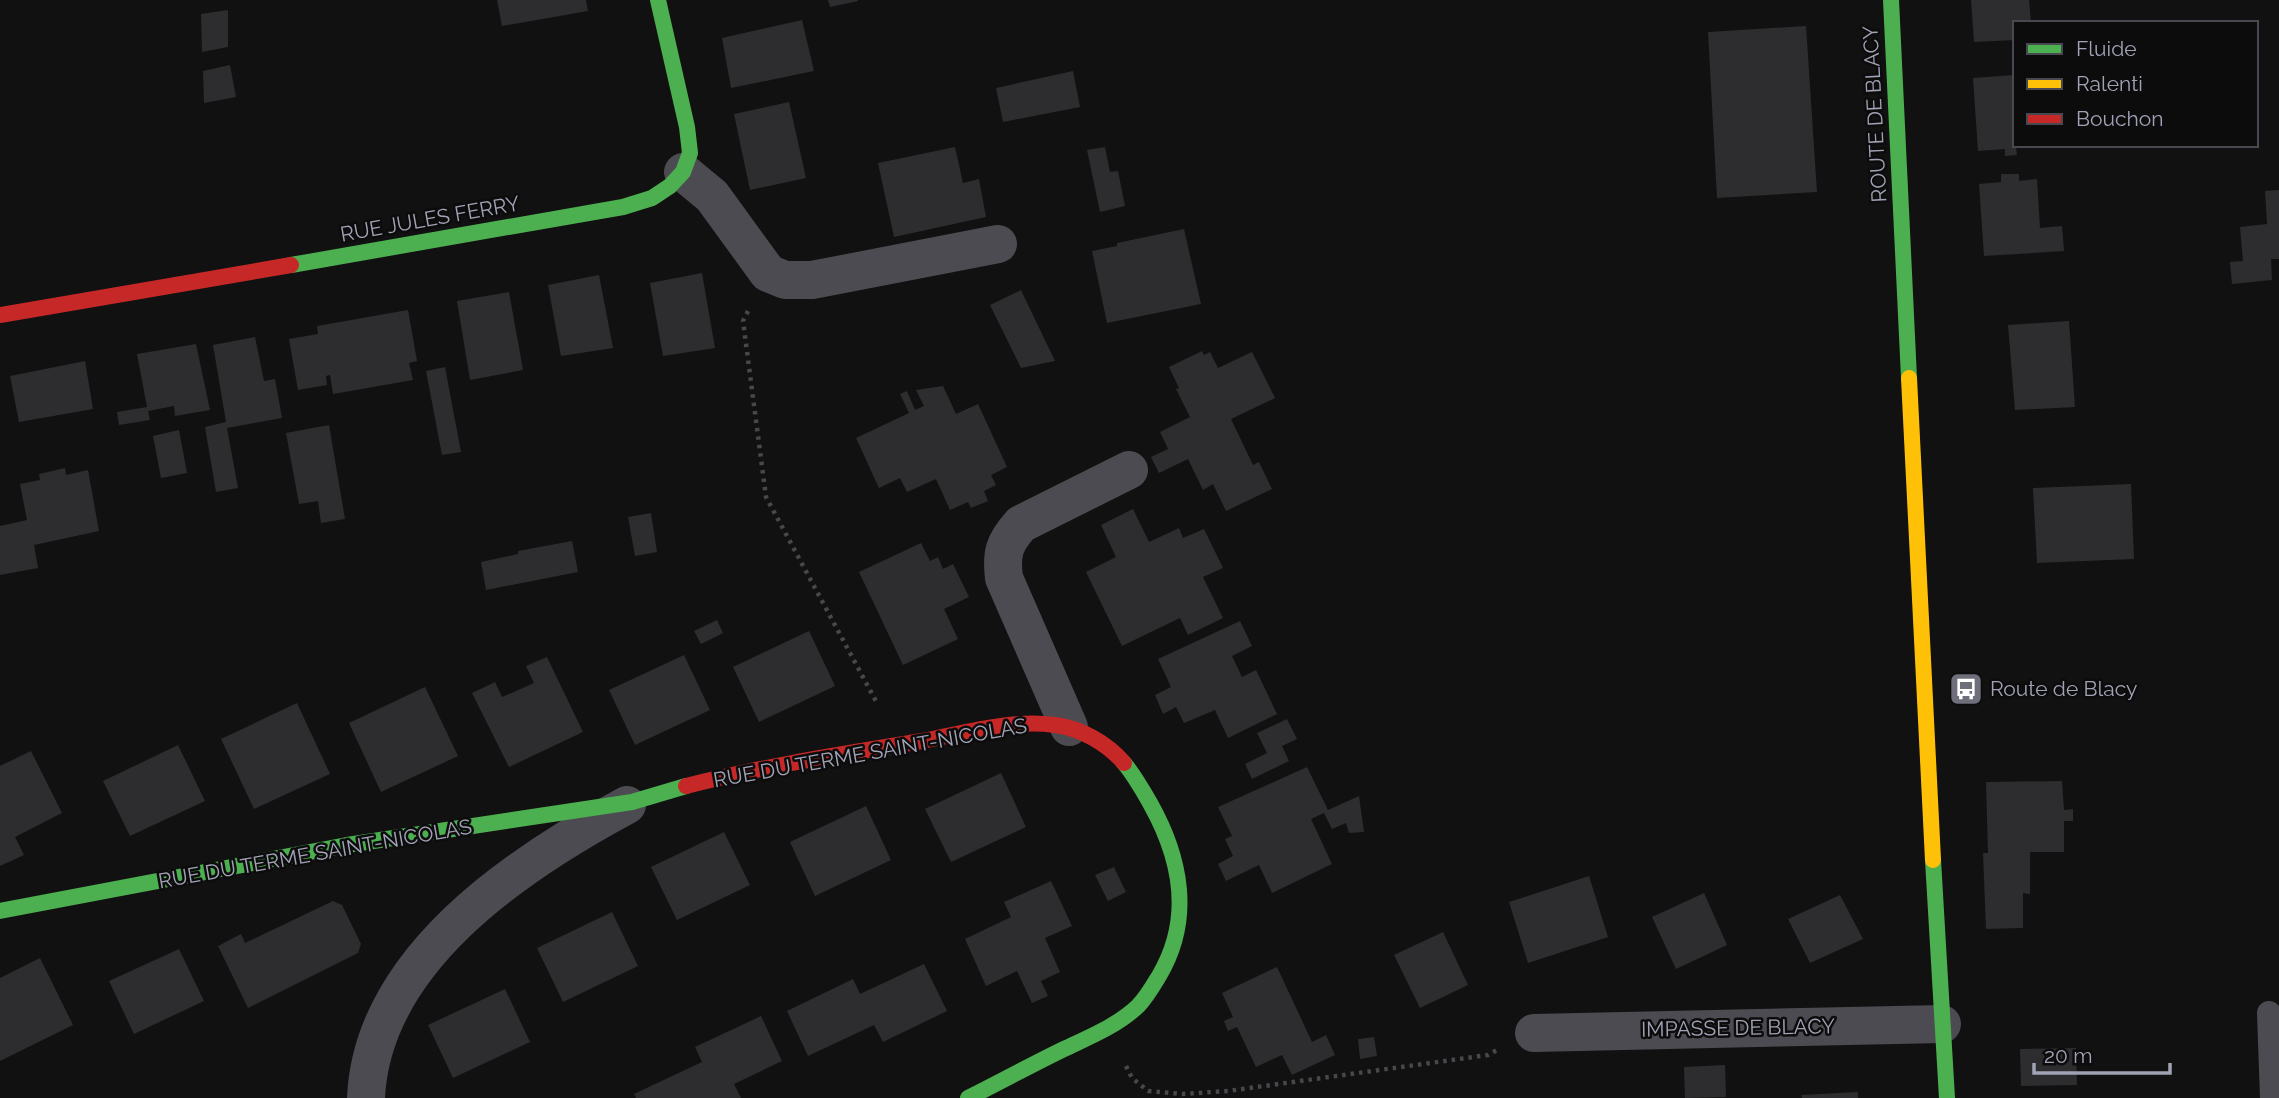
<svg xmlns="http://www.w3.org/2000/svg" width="2279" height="1098" font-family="Raleway,sans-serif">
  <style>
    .building { fill: #2d2d2f }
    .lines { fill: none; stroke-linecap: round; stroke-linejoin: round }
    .path { stroke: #47474c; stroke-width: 4.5; stroke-dasharray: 3.5 5; stroke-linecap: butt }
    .lane { stroke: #4b4b51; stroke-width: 24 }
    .street { stroke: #4b4b51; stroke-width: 38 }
    .fast { stroke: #4caf50; stroke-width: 16 }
    .slow { stroke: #ffc107; stroke-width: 16 }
    .jam { stroke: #c62828; stroke-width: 16 }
    .labels { text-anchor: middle; stroke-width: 5; stroke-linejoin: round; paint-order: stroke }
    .street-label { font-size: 21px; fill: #a1a2b4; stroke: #0c0c0d }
    .poi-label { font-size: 21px; fill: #a1a2b4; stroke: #0c0c0d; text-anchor: start }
  </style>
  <rect width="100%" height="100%" fill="#111"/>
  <!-- building -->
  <path class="building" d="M497,0H586L588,11L502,26Z
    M828,0H858V1L830,7Z
    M1971,0H2029L2031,23H2015V40L1974,42Z
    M228,10V47L202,52L201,14Z
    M802,20L814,71L731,88L722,38Z
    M1806,26L1817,192L1717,198L1708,32Z
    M230,65L236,97L204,103L203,71Z
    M1073,71L1080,107L1003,122L996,88Z
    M2015,75V145H2022V147L2016,148L2017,155L2005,156V149L1978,151L1973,78Z
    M789,102L806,178L750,190L734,114Z
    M955,147L963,183L979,179L986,217L894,237L878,163Z
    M1105,147L1110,172L1118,171L1125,206L1100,212L1087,150Z
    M2001,174H2019V181L2037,179L2040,228L2062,226L2064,251L1984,256L1979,184L2001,182Z
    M2279,190V259H2271L2272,280L2232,284L2230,262L2243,261L2240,227L2267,224L2265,191Z
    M1184,229L1201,304L1107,323L1092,251L1117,246V243Z
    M702,273L715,348L663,356L650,283Z
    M599,275L613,348L561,356L548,285Z
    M1021,290L1055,361L1021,368L990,305Z
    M509,292L523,370L470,380L457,301Z
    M408,310L417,361L409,363L413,380L333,394L330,375L326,376L327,385L298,390L289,339L318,334L317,326Z
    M2069,321L2075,407L2015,410L2008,325Z
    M255,337L264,381L275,379L282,418L227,428L238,488L216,492L205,427L226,422L213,345Z
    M196,344L210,410L175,416L174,406L148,411L150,420L119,425L117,412L147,407L137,354Z
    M1202,351L1204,355L1210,352L1218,368L1252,352L1275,398L1231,419L1253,465L1259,462L1272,489L1226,511L1213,484L1203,490L1188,459L1159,473L1151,457L1168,449L1160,432L1190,417L1176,389L1179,388L1169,367Z
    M85,361L93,409L19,422L10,376Z
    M445,367L461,452L442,455L426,371Z
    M943,386L956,414L978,404L1007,467L991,475L996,485L984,491L988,501L971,508L968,502L950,510L936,479L907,492L900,478L879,488L856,438L909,413L900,394L907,391L915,410L924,406L916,390Z
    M329,425L345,519L321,523L318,501L299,504L286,433Z
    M179,430L187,473L161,478L153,436Z
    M65,468L66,475L88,470L99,531L34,545L38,568L0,575V526L27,520L20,484L40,480L39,474Z
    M2131,484L2134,559L2037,563L2033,488Z
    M1133,509L1149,542L1179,528L1183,538L1204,529L1223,568L1203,577L1223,618L1188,635L1180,618L1122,646L1086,572L1116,557L1101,525Z
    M651,513L657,552L635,556L628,517Z
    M572,541L578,572L486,590L481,562L518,554V551Z
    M921,543L930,561L938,557L943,569L953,564L969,597L944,609L958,639L903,665L859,572Z
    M717,620L723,633L701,644L694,631Z
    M1240,621L1252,646L1232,656L1242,677L1256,670L1277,714L1228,738L1215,710L1184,723L1176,707L1163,714L1155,695L1171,687L1158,659Z
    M809,631L835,686L759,722L733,667Z
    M684,655L710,710L635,745L609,690Z
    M547,657L583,732L509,767L472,693L495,682L502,697L534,683L526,666Z
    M425,687L458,756L381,792L349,723Z
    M297,703L330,774L254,809L221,739Z
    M1287,719L1297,739L1282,746L1289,761L1252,779L1245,764L1267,753L1257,733Z
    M178,745L205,801L130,836L103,781Z
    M31,751L62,813L15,837L24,855L0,866V766Z
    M1307,767L1328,810L1359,796L1364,832L1349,833L1346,823L1332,829L1324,813L1311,819L1332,864L1272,893L1259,865L1226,881L1218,864L1233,856L1225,839L1232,836L1218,807Z
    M1001,773L1026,827L951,862L925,809Z
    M2062,781L2064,810L2073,809V821H2064V852H2030V894L2023,893V928L1986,929L1983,853H1988L1986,782Z
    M866,806L891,860L815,896L790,842Z
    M724,832L750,885L677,920L651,867Z
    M1114,867L1126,892L1108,901L1095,875Z
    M1589,876L1608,937L1528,963L1509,902Z
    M1051,881L1072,926L1045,938L1060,972L1041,981L1048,996L1032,1003L1017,971L986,986L965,939L1011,917L1004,902Z
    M1704,893L1727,945L1676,969L1652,917Z
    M1840,895L1863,939L1810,963L1788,919Z
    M333,901L342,905L361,944L358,953L248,1008L218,946L241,934L245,943Z
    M612,912L638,966L563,1002L537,948Z
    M1443,932L1468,985L1420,1008L1394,955Z
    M179,949L204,1001L134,1034L109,981Z
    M40,958L73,1025L0,1061V978Z
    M924,964L947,1011L883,1042L874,1025L808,1056L787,1011L853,979L860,994Z
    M1277,967L1312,1042L1326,1035L1335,1055L1292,1075L1282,1055L1256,1067L1237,1027L1228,1031L1224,1021L1233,1017L1222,993Z
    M505,989L530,1042L453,1078L428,1025Z
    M761,1016L782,1061L734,1084L741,1098H636L634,1094L702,1062L695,1047Z
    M1374,1037L1377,1056L1360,1059L1358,1039Z
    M2076,1048L2077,1085L2021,1086L2020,1049Z
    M1725,1065L1726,1097L1685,1098L1684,1067Z
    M1858,1092V1098H1802L1801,1095Z"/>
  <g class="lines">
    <!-- path -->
    <path class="path" d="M748,311L743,321L766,497L878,705
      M1126,1066L1132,1078L1148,1091L1182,1094L1228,1091L1488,1055L1497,1050"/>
    <!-- lane -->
    <path class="lane" d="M2269,1013L2272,1098"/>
    <!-- street -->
    <path class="street" d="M683,172L712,196L768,273L785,280H812L998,244
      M1069,727L1004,578C1001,553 1004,543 1021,524L1129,470
      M1534,1033L1942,1024
      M366,1098C372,960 517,864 627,805"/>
    <!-- fast -->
    <path class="fast" d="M1891,0L1909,378
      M291,265L623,207L652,198L670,186L683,172L690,153L687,127L658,0
      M1933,860L1947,1098
      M0,911L347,845L632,802L686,786
      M968,1098C1000,1082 1031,1065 1064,1049C1089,1037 1117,1026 1138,1006C1146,998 1153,986 1159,976C1193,919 1181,858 1150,803C1142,789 1134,775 1124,763"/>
    <!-- slow -->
    <path class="slow" d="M1909,378L1933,860"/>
    <!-- jam -->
    <path class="jam" d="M0,315L291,265
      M686,786C764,766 843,754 922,741C965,733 1011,719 1055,725C1080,728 1107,743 1124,763"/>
  </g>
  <!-- icons -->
  <defs>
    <symbol id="bus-square" viewBox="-11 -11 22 22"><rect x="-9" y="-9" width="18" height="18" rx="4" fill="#6f6f7b" stroke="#0c0c0d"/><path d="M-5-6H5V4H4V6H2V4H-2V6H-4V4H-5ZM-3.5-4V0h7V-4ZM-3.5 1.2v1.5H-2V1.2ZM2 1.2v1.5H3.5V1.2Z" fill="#fff"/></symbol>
  </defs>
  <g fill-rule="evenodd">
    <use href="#bus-square" x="1947" y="670" width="38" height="38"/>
  </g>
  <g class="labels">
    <!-- street labels -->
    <g class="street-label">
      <text transform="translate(1875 114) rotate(-93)" y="7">ROUTE DE BLACY</text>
      <text transform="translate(430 219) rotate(-10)" y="7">RUE JULES FERRY</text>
      <text transform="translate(870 753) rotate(-10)" y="7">RUE DU TERME SAINT-NICOLAS</text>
      <text transform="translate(315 854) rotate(-10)" y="7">RUE DU TERME SAINT-NICOLAS</text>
      <text transform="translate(1738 1028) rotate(-1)" y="7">IMPASSE DE BLACY</text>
    </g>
    <!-- poi labels -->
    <g class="poi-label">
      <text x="1990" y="696">Route de Blacy</text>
    </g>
  </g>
  <!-- legend -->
  <rect x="2013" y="21" width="245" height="126" fill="#0c0c0d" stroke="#484850" stroke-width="2"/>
  <rect x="2027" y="44" width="35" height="10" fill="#4caf50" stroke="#484850" stroke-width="2"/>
  <text x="2076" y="56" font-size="21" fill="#a1a2b4">Fluide</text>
  <rect x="2027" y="79" width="35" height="10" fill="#ffc107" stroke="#484850" stroke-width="2"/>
  <text x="2076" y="91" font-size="21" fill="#a1a2b4">Ralenti</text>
  <rect x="2027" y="114" width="35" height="10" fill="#c62828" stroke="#484850" stroke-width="2"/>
  <text x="2076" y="126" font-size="21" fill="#a1a2b4">Bouchon</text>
  <!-- scale -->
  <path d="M2034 1063v10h136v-10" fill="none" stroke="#a1a2b4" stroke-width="3.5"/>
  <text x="2044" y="1063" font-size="21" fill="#a1a2b4" stroke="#0c0c0d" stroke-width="5" paint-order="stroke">20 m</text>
</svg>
